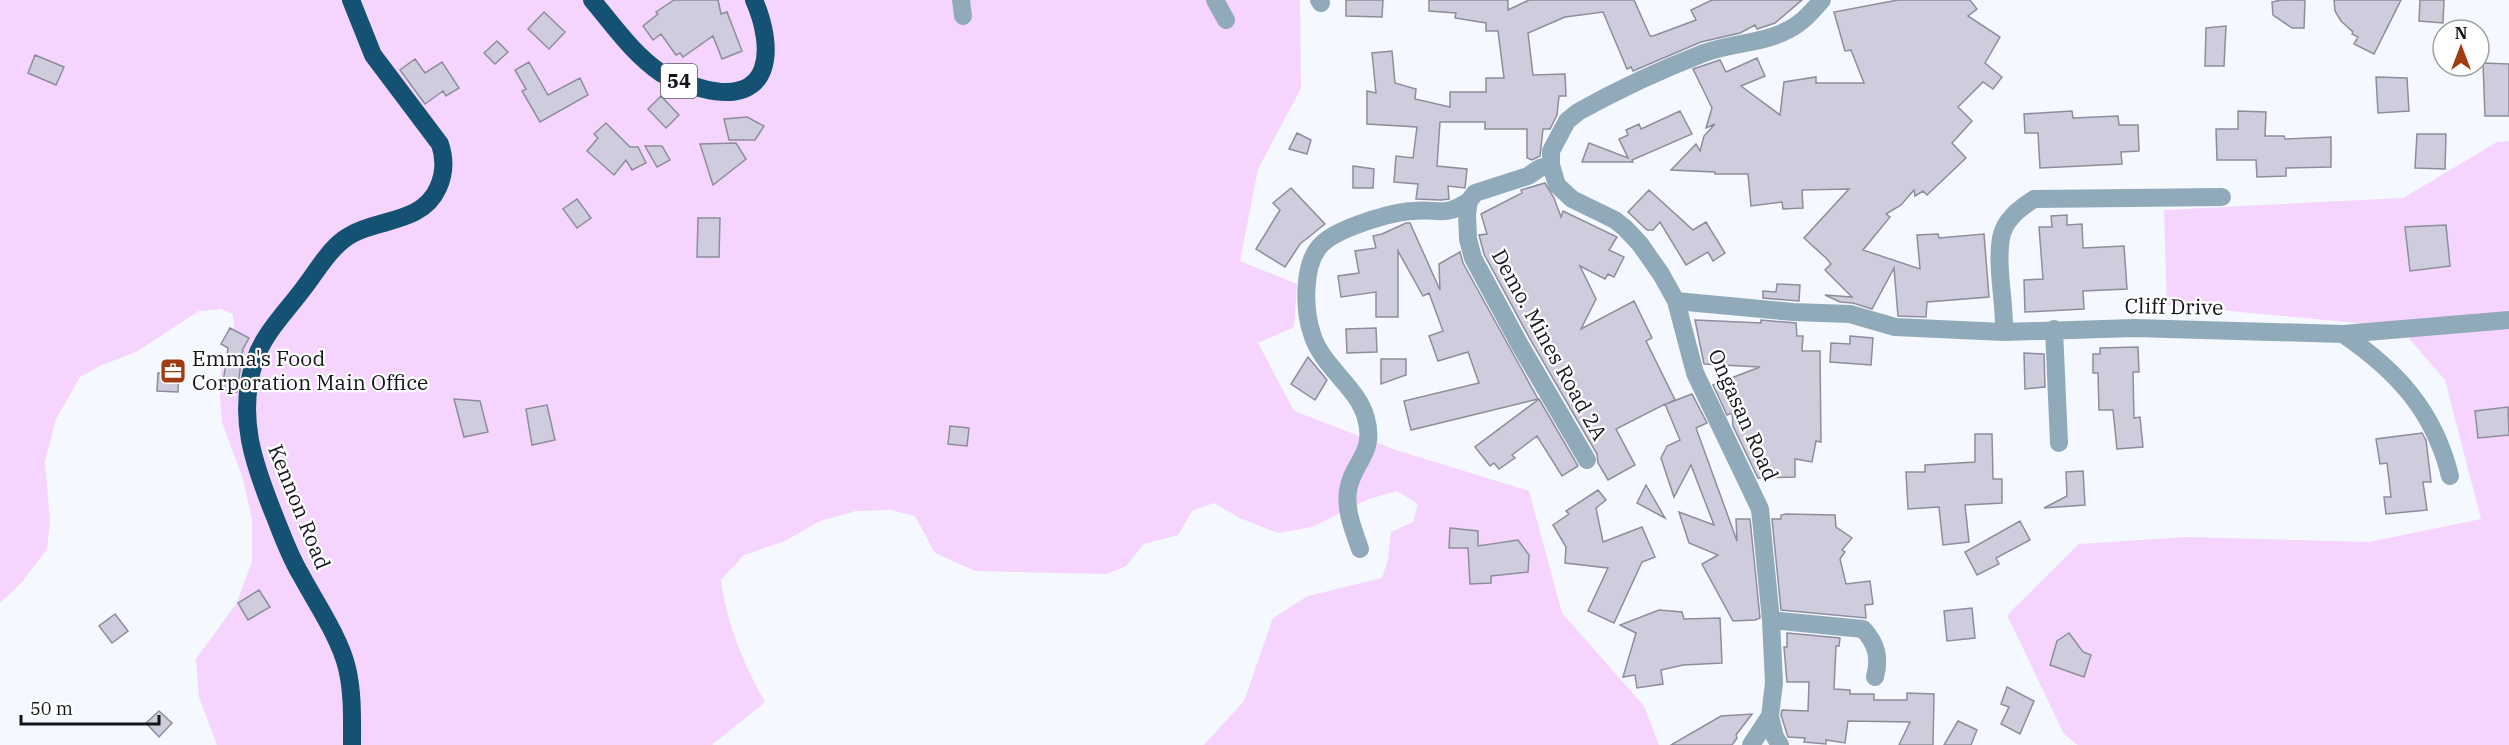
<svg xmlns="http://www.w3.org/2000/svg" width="2509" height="745" font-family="'IBM Plex Serif',serif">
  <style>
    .green { fill: #f5d5fe }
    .building { fill: #cfcddd; stroke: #8e8d9b; stroke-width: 1.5 }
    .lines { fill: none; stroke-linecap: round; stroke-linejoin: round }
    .minor { stroke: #91aaba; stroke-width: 18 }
    .highway { stroke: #145172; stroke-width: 18 }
    .labels { text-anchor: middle; stroke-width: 4.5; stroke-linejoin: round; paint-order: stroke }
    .shield { fill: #fff; stroke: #595b5e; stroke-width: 1.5 }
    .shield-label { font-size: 20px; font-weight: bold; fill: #121519 }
    .street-label { font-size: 21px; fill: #121519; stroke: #fff }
    .poi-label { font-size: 21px; fill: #121519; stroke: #fff; text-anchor: start }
  </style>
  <rect width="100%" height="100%" fill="#f5f8fe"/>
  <!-- green -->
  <path class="green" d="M0,0H1300L1301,88L1258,169L1240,261L1297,284L1294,327L1258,343L1294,411L1396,450L1529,491L1562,613L1644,706L1659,745H1204L1244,701L1273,618L1308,596L1382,578L1388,560L1391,532L1413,522L1418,504L1397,491L1369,499L1312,527L1278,533L1240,518L1214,503L1192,511L1178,535L1144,544L1126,566L1107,574L975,571L935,553L915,516L891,510L856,511L820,521L785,541L744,555L721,580C726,622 744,665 765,702L712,745H217L199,697L196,659L236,604L252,562V519L243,479L222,422L220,397L221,371L234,327L233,314L221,309L199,311L136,352L102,365L80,377L56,419L45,461L50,521L47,549L22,582L0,603Z
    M2509,141V745H2078L2064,734L2007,615L2079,544L2187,537L2369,542L2481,519L2445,380L2399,327L2167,305L2164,210L2403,198L2497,142Z"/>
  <!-- building -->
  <path class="building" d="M674,0H718L721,14L727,12L742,51L722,59L713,36L683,57L680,53L676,55L661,34L653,40L643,26L658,14L656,12Z
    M1346,0H1383L1382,17L1346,16Z
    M1429,0H1508V10L1529,0H1634L1650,36H1653L1696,20L1691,10L1712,0H1802L1775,23L1757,29L1755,25L1740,33L1701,42L1633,71L1631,67L1627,69L1603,12L1565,17L1528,33L1533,75L1565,74L1566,96H1559L1557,115L1550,129H1543L1540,156L1532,160L1527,158V129H1485V122H1440L1437,166L1467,169L1465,188L1448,186L1449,199L1441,200L1416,199L1418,184L1394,182L1396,156L1413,158L1417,127L1367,124V91L1376,93L1372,53L1392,51L1395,83L1416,89L1415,99L1450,107V92H1486V78H1504L1498,31H1486V23L1455,18L1456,13L1429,11Z
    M1898,0H1970L1977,9L1968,16L2000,37L1985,63L2002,77L1993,89L1983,82L1958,107L1972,121L1952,143L1966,158L1927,195L1923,191L1915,196L1914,190L1901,205L1886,214L1890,217L1863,250L1920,269L1917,235L1938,234L1939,238L1984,234L1989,297L1927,302L1926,317L1898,316L1894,268L1872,309L1853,303L1840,302L1825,295L1852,297L1825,270L1831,264L1826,258L1804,238L1849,189L1802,190L1803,208L1783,209L1782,202L1751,206L1748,174H1715V172L1671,170L1696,144L1700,151L1704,136L1715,124L1706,128L1712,108L1693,69L1720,60L1726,72L1757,58L1765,76L1741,86L1780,115L1784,82L1816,77V83H1864L1851,50L1845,51L1834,12Z
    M2281,0H2305L2304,28H2292L2273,15L2272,2Z
    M2334,0H2401L2374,54L2354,44L2358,37L2352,34L2353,32L2341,21L2335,11Z
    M2420,0H2444L2443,23L2419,21Z
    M544,12L565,32L549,49L528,29Z
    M2226,26L2224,66H2205L2206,28Z
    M497,41L508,52L495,64L484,53Z
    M35,55L64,67L56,85L28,73Z
    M415,59L425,73L442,62L459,88L446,96L443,91L425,104L400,70Z
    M529,62L548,95L580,78L588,95L540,122L522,91L526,89L515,70Z
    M2483,63L2509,64V116H2485Z
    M2376,77L2407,78L2409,111L2378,113Z
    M661,96L679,115L666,128L648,109Z
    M1680,111L1692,134L1632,160L1633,162H1582L1589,143L1628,158L1619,139L1628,135L1626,130L1639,124L1641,129Z
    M2072,111L2073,118L2118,116L2119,125H2138L2139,151L2121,152L2122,164L2040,168L2038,133H2025L2024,114Z
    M2238,111L2266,112L2265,136H2284L2285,139L2331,137V167L2286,168V176L2257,177L2256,160H2217L2216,129H2238Z
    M747,117L764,126L755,140H729L724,119Z
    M606,123L630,147H638L646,163L632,170L626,160L614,175L587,151L598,138L594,134Z
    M1297,133L1311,140L1307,154L1289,149Z
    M2417,134H2446L2445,169L2415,168Z
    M736,143L746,159L713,185L700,144Z
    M645,146H662L670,160L657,167Z
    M1353,166L1374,169L1373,188H1353Z
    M1545,183L1554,198L1561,217L1563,211L1617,237L1609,250L1624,257L1614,277L1608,274L1605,279L1580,266L1596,299L1581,329L1634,301L1652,338L1646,341L1675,400L1666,404L1692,394L1707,423L1696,428L1737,541L1736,519H1750L1760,618L1755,620L1733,621L1702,564L1718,555L1689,543L1679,512L1714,525L1691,465L1674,497L1661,458L1667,446L1680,440L1665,404L1616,429L1635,465L1608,480L1598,463L1597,454L1530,339L1484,254L1479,235L1487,234L1481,214L1522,193L1521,190Z
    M1291,188L1325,224L1300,244L1285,267L1256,249L1280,210L1273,203Z
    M1649,190L1693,230L1706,222L1725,253L1713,261L1708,252L1686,265L1660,222L1653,230H1647L1628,212Z
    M577,199L591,218L577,228L563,209Z
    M2067,215V225L2082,224L2083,248L2124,246L2127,289L2083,291L2084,309L2025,312L2024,280L2043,279L2039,227H2052L2051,216Z
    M698,218H720L719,257H697Z
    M1406,223H1410L1440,290L1439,264L1460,252L1463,263L1538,399L1411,430L1404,401L1479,383L1468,352L1438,361L1429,336L1443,331L1429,293L1423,296L1398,251V317H1376V292L1341,297L1338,276L1359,273L1355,251L1376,248L1373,236L1382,234Z
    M2446,225L2450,266L2410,271L2405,227Z
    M1777,284L1800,285L1799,301L1763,298V291L1776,292Z
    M1695,320L1761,323V320L1796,323L1797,336H1803L1802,351H1820L1821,442L1816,441L1812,462L1795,459V477L1758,478L1733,426L1732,413L1727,415L1713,385L1760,367L1704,364Z
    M230,328L249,338L243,349L237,392L222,390L228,348L221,344Z
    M1376,328L1377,352L1347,353L1346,329Z
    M1850,336L1873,338L1871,365L1830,362L1831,343L1850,344Z
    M2138,347L2139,372H2133L2134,418L2140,417L2143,447L2117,449L2113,410H2099L2098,373H2093V354H2100V348Z
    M2024,353L2044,354L2045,387L2025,389Z
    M1308,357L1327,380L1315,400L1291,384Z
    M1381,359H1406V375L1381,384Z
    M158,373L179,374L178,392L157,391Z
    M454,399L480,401L488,432L464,437Z
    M1539,399L1578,466L1562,476L1537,436L1512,455L1515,458L1499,469L1494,463L1490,466L1475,447Z
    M547,405L555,440L532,445L526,409Z
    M2508,407L2509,435L2478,438L2475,411Z
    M950,426L969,428L967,446L948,444Z
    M2422,433L2426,440L2431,482H2423L2427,510L2386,514L2384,497H2391L2387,463L2380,464L2376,439Z
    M1975,434H1992L1993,479H2002V503L1965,505L1969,542L1943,545L1939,507L1908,509L1906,472H1925V465L1975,462Z
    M2083,471L2085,505L2044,508L2067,496L2066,472Z
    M1646,485L1665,518L1637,503Z
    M1598,490L1606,500L1596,508L1603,542L1642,527L1655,557L1642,562L1614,623L1588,611L1608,568L1565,563L1566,547L1553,525L1569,514L1566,511Z
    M1786,514L1835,515L1836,527L1852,538L1842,550L1845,552L1840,559L1846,584L1870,581L1873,604L1865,605L1866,618L1781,610L1772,519H1781V515Z
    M2020,521L2030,540L1996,558L1999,564L1977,575L1965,552Z
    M1450,528L1478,531V546L1518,540L1529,555L1528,572L1491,576V583L1470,584L1468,548H1449Z
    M259,590L270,607L248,620L238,603Z
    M1972,608L1975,638L1947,641L1944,611Z
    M1659,610L1682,612L1684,619L1720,618L1722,663L1683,665L1661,670L1663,684L1637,688L1635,675L1623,677L1636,633L1620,625Z
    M115,614L128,631L112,643L99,626Z
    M1787,633L1840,638L1839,646H1836L1834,689L1850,690V694H1874V700H1907V693L1934,694L1933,745H1899L1910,722L1848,721L1845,743L1826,740V744L1804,742L1805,738L1788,737L1781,715L1782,710L1808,711L1809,682H1787L1784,647H1787Z
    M2069,633L2083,652L2091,655L2084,677L2050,665L2057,641Z
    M2007,687L2034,701L2020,734L2001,724L2009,707L2001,704Z
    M159,711L172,723L159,737L146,723Z
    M1752,714L1736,735L1737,738L1732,745H1671L1721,716Z
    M1958,721L1977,730L1971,745H1944Z"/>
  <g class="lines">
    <!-- minor -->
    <path class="minor" d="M961,0L963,16
      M1215,0L1226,20
      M1319,0L1321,3
      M1551,165L1540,168L1528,176L1475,193L1469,201L1467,214L1468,239L1473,258L1520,345L1587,460
      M1676,301L1793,312L1850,314L1895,327L2004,332L2134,328L2343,334L2509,320
      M2054,329L2059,443
      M2004,332C2005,301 1996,268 2001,238C2004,220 2020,208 2034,199L2222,197
      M2343,334C2397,371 2434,411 2450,476
      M1360,549C1354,531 1345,511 1348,491C1352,462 1376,455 1366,418C1357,386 1322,367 1312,334C1304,310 1302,261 1323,243C1339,228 1391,212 1413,211C1438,208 1444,218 1469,201
      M1771,620L1863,629C1877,644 1880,658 1875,677
      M1770,716L1775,737L1780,745
      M1751,745L1770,716L1774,683L1771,620L1760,509L1695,373L1676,301L1661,274L1640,244L1625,228L1615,220L1572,199L1557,185L1551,165V151L1567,121L1578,112C1619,89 1660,70 1704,53C1737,41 1775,44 1803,20C1810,14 1816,7 1822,0"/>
    <!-- highway -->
    <path class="highway" d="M351,0L373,55L440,144C445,159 445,173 438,188C421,226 373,217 343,240C327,252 315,274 303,289C286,312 264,333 255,360C236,416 254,465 275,517C283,537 290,557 301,575C316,603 340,638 347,668C353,693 352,720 352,745
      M592,0C614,26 633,54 661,73C674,81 690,85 704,89C773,106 775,48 754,0"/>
  </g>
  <!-- icons -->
  <defs>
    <symbol id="office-square" viewBox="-11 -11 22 22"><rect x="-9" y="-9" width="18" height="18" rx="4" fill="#a13b12" stroke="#fff"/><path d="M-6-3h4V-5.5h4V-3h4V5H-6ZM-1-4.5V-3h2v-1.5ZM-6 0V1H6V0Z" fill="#fff"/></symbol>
  </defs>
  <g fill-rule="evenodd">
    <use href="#office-square" x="158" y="356" width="30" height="30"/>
  </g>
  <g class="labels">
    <!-- shield labels -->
    <rect class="shield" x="661" y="64" width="36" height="34" rx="4.5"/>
    <g class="shield-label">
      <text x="679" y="88">54</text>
    </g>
    <!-- street labels -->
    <g class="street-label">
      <text transform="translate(2174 307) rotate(1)" y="7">Cliff Drive</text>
      <text transform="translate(1549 345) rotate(61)" y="7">Demo. Mines Road 2A</text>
      <text transform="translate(1743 415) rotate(66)" y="7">Ongasan Road</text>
      <text transform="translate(299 507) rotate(68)" y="7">Kennon Road</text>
    </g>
    <!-- poi labels -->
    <g class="poi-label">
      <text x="192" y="366">Emma's Food<tspan x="192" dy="24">Corporation Main Office</tspan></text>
    </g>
  </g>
  <!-- north arrow -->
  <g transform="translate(2461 48)"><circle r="28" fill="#ffffff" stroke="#a0a1a3" stroke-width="1.5"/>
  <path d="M0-4.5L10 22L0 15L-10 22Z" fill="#a13b12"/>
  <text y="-9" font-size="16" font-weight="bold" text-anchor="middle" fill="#121519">N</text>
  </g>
  <!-- scale -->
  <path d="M21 715v9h138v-9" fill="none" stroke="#121519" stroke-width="3"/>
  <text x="30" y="715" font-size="18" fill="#121519" stroke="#ffffff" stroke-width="4.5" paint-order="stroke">50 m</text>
</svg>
